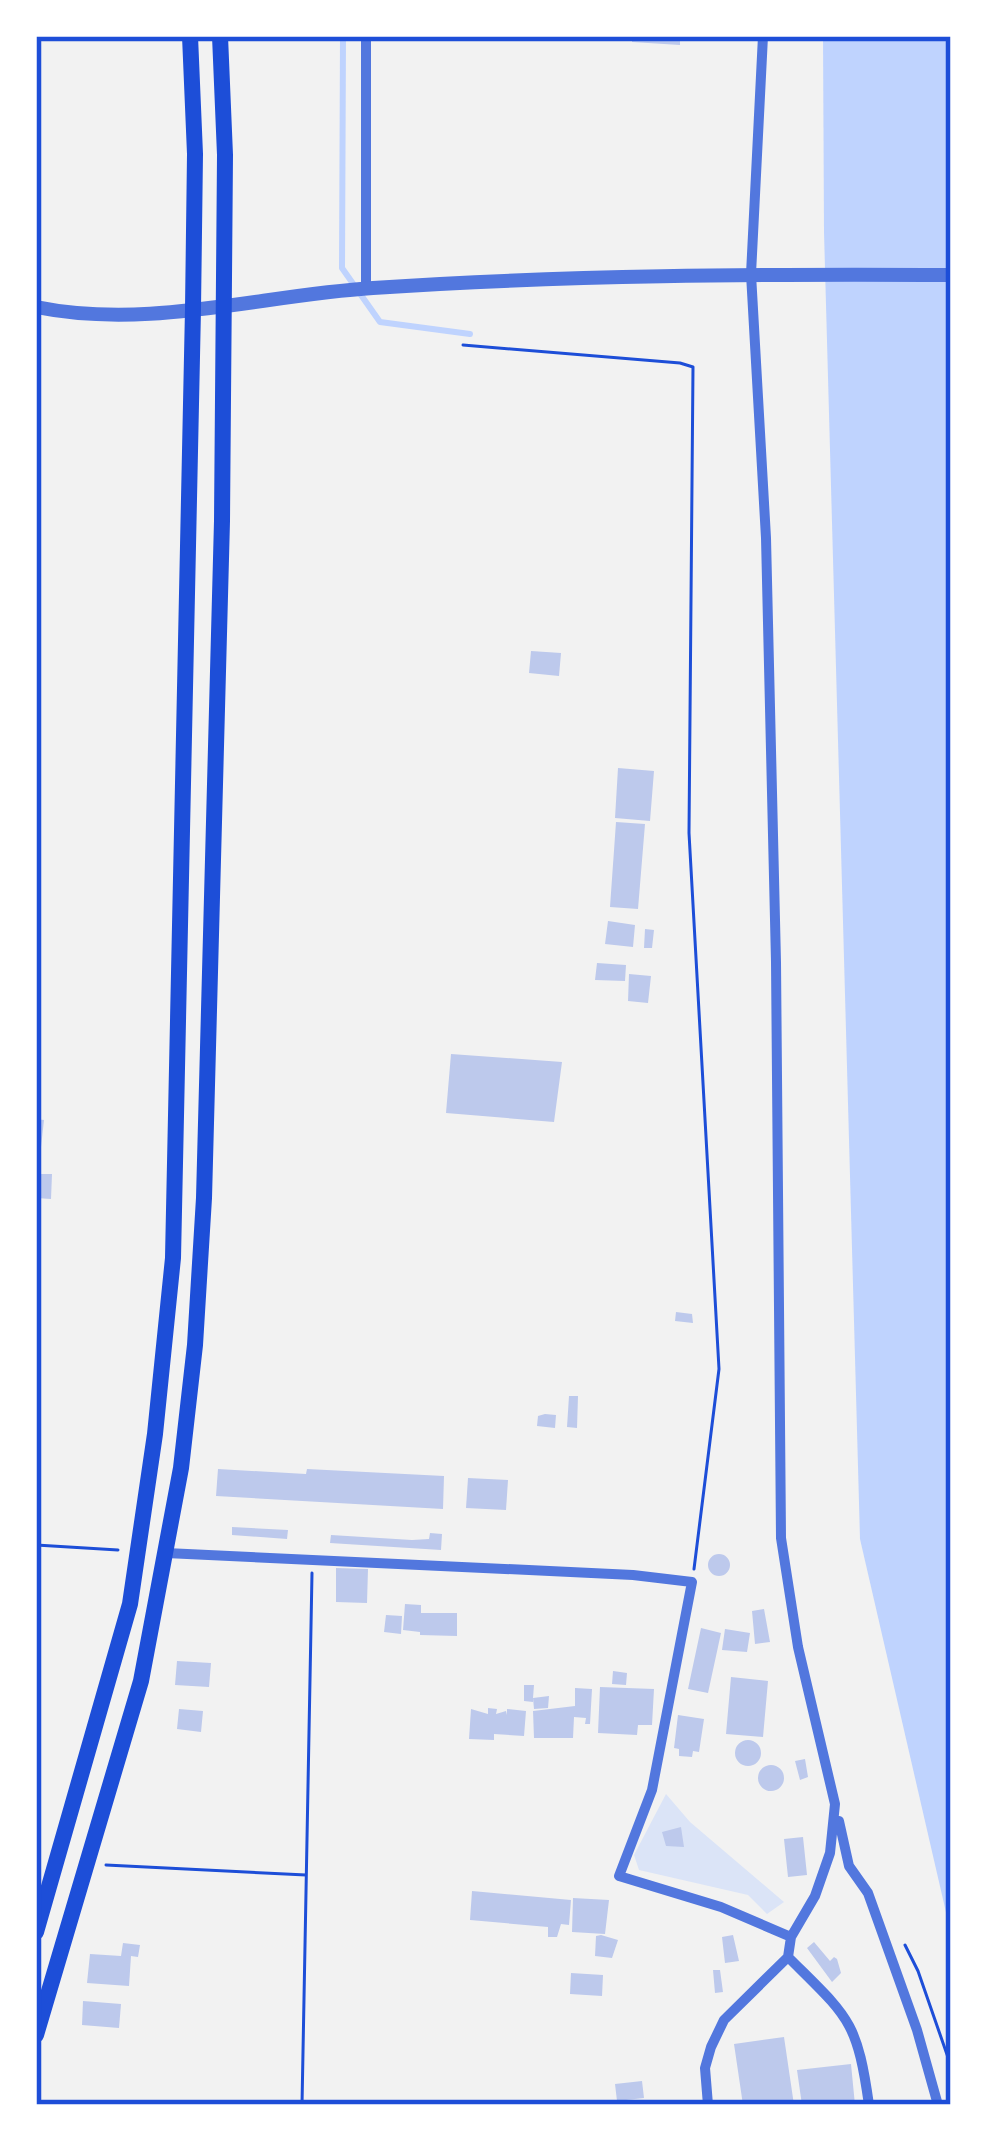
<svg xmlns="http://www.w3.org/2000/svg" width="987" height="2141" font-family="Barlow,sans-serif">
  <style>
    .green { fill: #dbe4f7 }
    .water { fill: #bfd3fe }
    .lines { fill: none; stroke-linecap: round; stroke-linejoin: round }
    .stream { stroke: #bfd3fe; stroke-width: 6 }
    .building { fill: #bdc9ec }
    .path { stroke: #1d4ed8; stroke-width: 3 }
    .minor { stroke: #5277de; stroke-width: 10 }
    .tertiary { stroke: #5277de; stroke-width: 14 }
    .secondary { stroke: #1d4ed8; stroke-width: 16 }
    .neatline { fill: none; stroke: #1d4ed8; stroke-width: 4.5 }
  </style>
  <rect width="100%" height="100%" fill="#f2f2f2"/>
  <!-- green -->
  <path class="green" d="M666,1794L690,1822L784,1902L767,1914L748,1895L639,1870L634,1855Z"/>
  <!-- water -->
  <path class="water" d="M823,36H951V1934L860,1539L824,232Z"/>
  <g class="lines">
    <!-- stream -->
    <path class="stream" d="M343,36L342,268L380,322L470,334"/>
  </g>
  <!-- building -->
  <path class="building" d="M632,36H680V45L632,42Z
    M531,651L561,653L559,676L529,673Z
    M618,768L654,771L650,821L615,818Z
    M616,822L645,824L638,909L610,907Z
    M608,921L635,925L633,947L605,944Z
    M645,929L654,930L652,948H644Z
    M597,963L626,965L625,981L595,980Z
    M629,974L651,976L648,1003L628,1001Z
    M451,1054L562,1062L554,1122L446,1113Z
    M36,1119L44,1120L41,1147H36Z
    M36,1174H52L51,1199L36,1198Z
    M676,1312L692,1314L693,1323L675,1321Z
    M569,1396H578L577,1428L567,1427Z
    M545,1414L556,1415L555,1428L537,1426L538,1416Z
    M218,1469L306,1474L307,1469L444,1476L443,1509L216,1496Z
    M468,1478L508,1480L506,1510L466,1508Z
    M232,1527L288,1530L287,1539L232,1535Z
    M430,1533L442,1534L441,1550L330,1543L331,1535L412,1540L429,1539Z
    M708 1565a11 11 0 1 1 22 0a11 11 0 1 1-22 0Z
    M336,1568L368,1569L367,1603L336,1602Z
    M405,1604L421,1605V1613H457V1636L420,1635V1632L403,1630Z
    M764,1609L770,1642L755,1644L752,1611Z
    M386,1615L402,1616L401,1634L384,1632Z
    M701,1628L721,1633L708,1693L688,1689Z
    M725,1629L750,1633L747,1652L722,1650Z
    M177,1661L211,1663L209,1687L175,1685Z
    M613,1671L627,1673L626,1685L612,1684Z
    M731,1677L768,1681L763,1737L726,1734Z
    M524,1685H534L533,1698L549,1696L548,1708L534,1709L533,1698V1702L524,1701Z
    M600,1687L654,1689L652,1725H638L637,1735L598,1733Z
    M575,1688L592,1689L590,1724H585L586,1718L574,1717L573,1738H534L533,1711L575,1706Z
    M488,1708L497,1709L496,1714L506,1711L507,1715V1709L526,1711L524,1736L494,1734V1740L469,1739L471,1709L488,1714Z
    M179,1709L203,1711L201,1732L177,1729Z
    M678,1715L704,1719L699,1752L693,1751L692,1757L679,1756V1749L674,1748Z
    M735 1753a13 13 0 1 1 26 0a13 13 0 1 1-26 0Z
    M805,1759L808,1777L800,1780L795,1761Z
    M758 1778a13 13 0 1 1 26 0a13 13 0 1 1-26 0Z
    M681,1827L684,1847L666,1846L662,1832Z
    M803,1837L807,1875L788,1877L784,1839Z
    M472,1891L571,1900L569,1925L561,1924L557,1937H548V1927L470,1920Z
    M573,1898L609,1900L605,1934L572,1932Z
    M601,1935L618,1940L612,1958L595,1956L596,1936Z
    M733,1935L739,1961L725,1963L722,1937Z
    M814,1942L830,1961L834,1957L837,1959L841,1973L832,1982L807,1948Z
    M123,1943L140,1945L138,1957L131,1956L129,1986L87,1983L90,1954L121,1956Z
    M713,1970H720L723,1992L715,1993Z
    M571,1973L603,1975L602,1996L570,1994Z
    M83,2001L121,2004L119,2028L82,2025Z
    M784,2037L794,2105H743L734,2044Z
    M851,2064L855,2105H802L797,2070Z
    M642,2081L644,2098L617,2101L615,2084Z"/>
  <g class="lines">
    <!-- path -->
    <path class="path" d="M463,345L680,363L693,367L689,833L719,1369L694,1569
      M36,1545L118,1550
      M106,1865L306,1875
      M905,1945L918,1971L951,2066
      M302,2105L312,1573"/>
    <!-- minor -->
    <path class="minor" d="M366,288V36
      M166,1553L633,1575L692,1582L652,1790L619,1876L721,1907L791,1937
      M839,1821L849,1866L868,1893L917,2030L938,2105
      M788,1957C848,2017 857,2019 869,2105
      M708,2105L705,2068L711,2047L724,2020L788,1957L791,1937L815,1896L830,1853L835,1804L798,1647L781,1538L776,962L766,538L751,274L763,36"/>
    <!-- tertiary -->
    <path class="tertiary" d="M36,307C149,330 261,295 373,288C566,275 758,274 951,275"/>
    <!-- secondary -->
    <path class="secondary" d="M36,1932L130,1604L155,1434L173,1258L193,309L195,154L190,36
      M36,2035L141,1681L181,1468L195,1345L204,1198L222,521L225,155L220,36"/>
  </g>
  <!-- border -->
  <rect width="987" height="2141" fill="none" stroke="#ffffff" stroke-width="78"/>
  <rect x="39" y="39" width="909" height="2063" class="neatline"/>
</svg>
